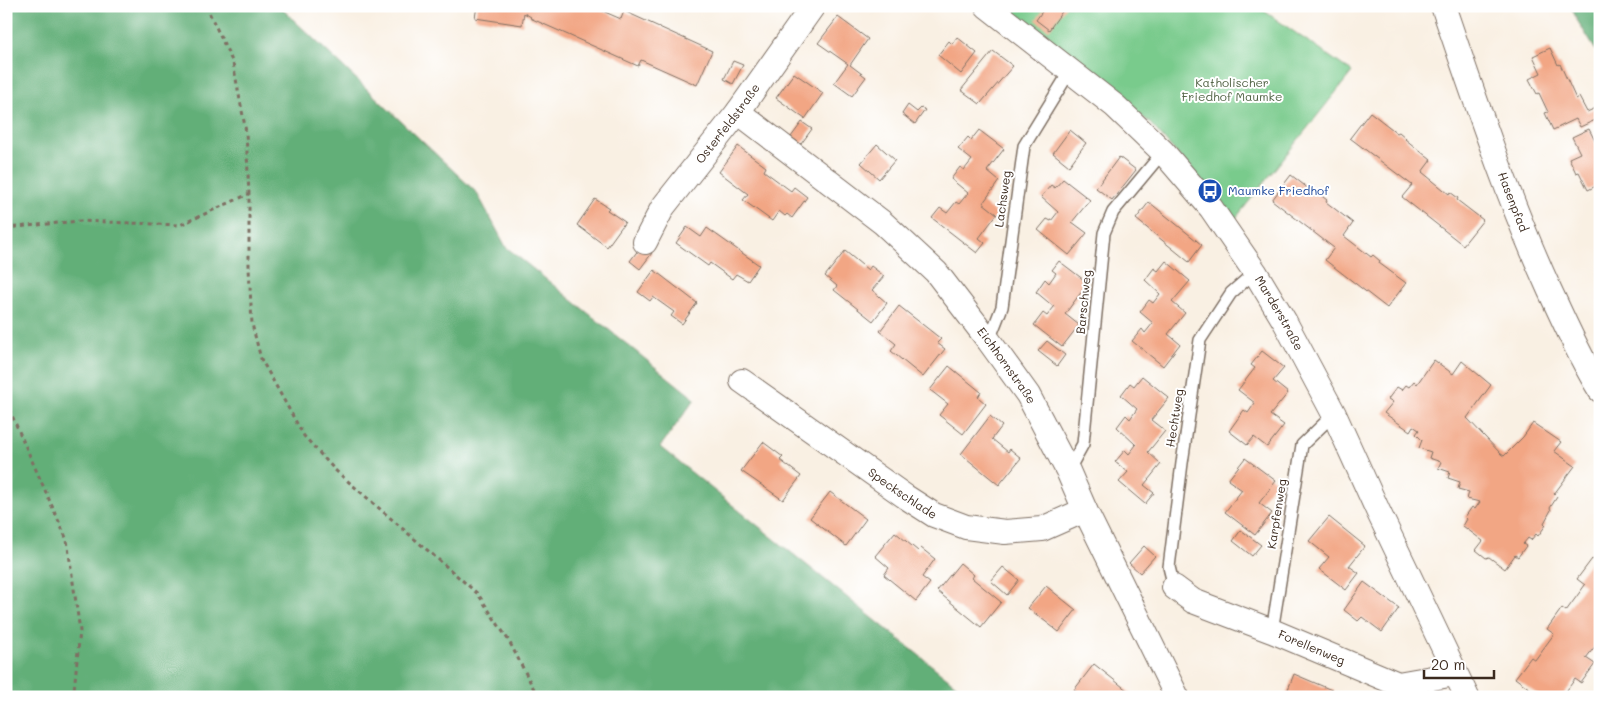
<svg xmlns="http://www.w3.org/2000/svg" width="1606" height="703" font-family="Mali,sans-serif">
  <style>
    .green { fill: #79cb8c; stroke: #5a7a55 }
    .forest { fill: #62af78; stroke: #4e6c4b }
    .building { fill: #f2a684 }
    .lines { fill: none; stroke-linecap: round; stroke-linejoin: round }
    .service-casing { stroke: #7e6f63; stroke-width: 14 }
    .minor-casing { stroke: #7e6f63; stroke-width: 26 }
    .path { stroke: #7e6f63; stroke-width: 3; stroke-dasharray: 4 4; stroke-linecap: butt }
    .service { stroke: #fff; stroke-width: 11 }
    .minor { stroke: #fff; stroke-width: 24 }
    .labels { text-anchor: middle; stroke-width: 4; stroke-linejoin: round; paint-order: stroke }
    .park-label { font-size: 12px; fill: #516244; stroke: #fff }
    .street-label { font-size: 12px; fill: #3b2a1e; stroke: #fff }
    .transit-label { font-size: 12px; fill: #164399; stroke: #fff; text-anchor: start }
  </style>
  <rect width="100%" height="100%" fill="#fff"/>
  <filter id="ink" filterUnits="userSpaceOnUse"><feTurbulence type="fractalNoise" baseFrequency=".02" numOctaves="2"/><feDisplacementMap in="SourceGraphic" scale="10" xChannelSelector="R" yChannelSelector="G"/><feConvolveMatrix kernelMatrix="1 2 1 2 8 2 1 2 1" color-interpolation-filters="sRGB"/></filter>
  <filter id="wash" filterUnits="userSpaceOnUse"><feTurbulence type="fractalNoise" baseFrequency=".0096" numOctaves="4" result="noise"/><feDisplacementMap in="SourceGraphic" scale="20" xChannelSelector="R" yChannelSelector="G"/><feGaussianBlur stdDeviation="1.12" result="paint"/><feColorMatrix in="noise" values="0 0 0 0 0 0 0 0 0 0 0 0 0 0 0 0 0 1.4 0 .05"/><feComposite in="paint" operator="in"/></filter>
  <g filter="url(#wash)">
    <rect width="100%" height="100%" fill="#f9f0e3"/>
    <!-- green -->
    <path class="green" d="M1001,6H1257L1352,72L1235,219L1149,122Z"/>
    <!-- forest -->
    <path class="forest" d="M6,6H279L477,193L506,247L695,399L660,447L971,697H6Z
      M1571,6H1600V57L1577,20Z"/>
    <g id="blocks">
      <!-- building -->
      <path class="building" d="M477,6H591L621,19L624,11L712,51L697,85L641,60L638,66L530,18L531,17L524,13L522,25L475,18Z
        M1046,6H1066L1049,30L1036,20Z
        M838,17L868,39L850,65L866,77L852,96L834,83L848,64L818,43Z
        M957,37L977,53L961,74L938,55L949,41L952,44Z
        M1550,48L1558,65L1560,64L1576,99L1579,97L1587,112L1600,106V118L1580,127L1576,119L1553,130L1545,113L1548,112L1539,93L1537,94L1529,79L1541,73L1533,56Z
        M993,51L1013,66L980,104L961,90Z
        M733,61L743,65L733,84L724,79Z
        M794,73L823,93L805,119L776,98Z
        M908,105L917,112L921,108L925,110L915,124L902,114Z
        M1370,112L1397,133L1399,132L1406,138L1405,139L1431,160L1422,172L1449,194L1450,192L1458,198L1457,200L1483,220L1463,245L1402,197L1412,185L1350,138Z
        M802,122L812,129L801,144L791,137Z
        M1589,129L1597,145H1600V184L1588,190L1579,172L1576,173L1569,158L1580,153L1572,137Z
        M979,130L1004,149L987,171L999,181L983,203L997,214L979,238L985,243L977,253L932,218L940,208L947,213L956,202L959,204L968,193L951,179L960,167L964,170L972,160L958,149L968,137L971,140Z
        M1070,130L1086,143L1069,166L1053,153Z
        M877,144L895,160L879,179L861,163Z
        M738,146L766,167L764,171L791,191L794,187L807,197L792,218L787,214L785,216L779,211L772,221L743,200L748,194L719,172Z
        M1119,157L1136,170L1112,200L1096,188Z
        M1291,175L1318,196L1319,194L1327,200L1326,202L1353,223L1344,236L1371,257L1373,255L1380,261L1379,263L1406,283L1387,308L1325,260L1334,248L1272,200Z
        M1063,179L1090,200L1072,222L1087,233L1069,255L1038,230L1047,219L1051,221L1058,212L1041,197L1051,185L1055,188Z
        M595,199L609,208L607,210L625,222L607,247L577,225Z
        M1149,202L1202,245L1189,262L1136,219Z
        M687,227L701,237L707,228L759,265L748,281L736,274L732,279L710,263L708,266L676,243Z
        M642,245L652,253L640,269L630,261Z
        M845,251L868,270L871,266L884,276L872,290L887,303L873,321L834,290L837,286L825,276Z
        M1059,261L1088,283L1065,314L1079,325L1062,347L1034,325L1043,313L1047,316L1054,307L1036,292L1045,279L1049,283L1056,273L1052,270Z
        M1166,261L1190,281L1172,302L1185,313L1168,334L1180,344L1163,366L1132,341L1142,329L1145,333L1153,323L1140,312L1149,300L1153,303L1160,294L1145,280L1154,268L1158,271Z
        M654,270L697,303L682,324L671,316L674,312L653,297L650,301L638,292Z
        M899,306L941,339L937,343L945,349L923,377L891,351L896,344L880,331Z
        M1047,341L1065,355L1057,366L1038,351Z
        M1262,351L1284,368L1273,381L1288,393L1270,415L1284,425L1267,447L1254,437L1247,445L1229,431L1244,410L1248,413L1255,403L1238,390L1255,368L1251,365Z
        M1434,360L1453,374L1462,361L1491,385L1467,418L1501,454L1504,456L1523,437L1533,423L1561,442L1554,451L1575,466L1554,494L1557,497L1550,508L1551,510L1544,523L1546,525L1538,536L1536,534L1531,540L1528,538L1523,544L1526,546L1518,557L1515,555L1505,569L1489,557L1486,558L1476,550L1483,541L1463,526L1467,519L1465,517L1472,507L1475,509L1480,502L1467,499L1469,492L1458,489L1460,482L1448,478L1450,472L1438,468L1441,462L1429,458L1431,452L1419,448L1422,440L1416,434L1419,430L1413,426L1410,431L1384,413L1393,402L1388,399L1397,387L1402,390L1406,385L1409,387L1414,381L1417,384Z
        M949,366L981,392L978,397L986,404L963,434L939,415L948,404L930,390Z
        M1142,376L1169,398L1151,420L1165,431L1148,452L1161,464L1144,485L1154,493L1145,504L1119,482L1128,472L1115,462L1125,450L1129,454L1136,445L1117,427L1126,415L1130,419L1137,409L1121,395L1130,383L1134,386Z
        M990,416L1002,426L992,439L1008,452L1010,449L1021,458L999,485L961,454Z
        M763,442L783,457L780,460L801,476L783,500L741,471Z
        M1245,458L1276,481L1259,503L1272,513L1255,535L1225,512L1242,490L1228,480Z
        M830,492L866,519L846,546L810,518Z
        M1329,517L1365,546L1349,566L1359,573L1346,590L1319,569L1329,557L1309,541Z
        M1241,530L1261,545L1252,556L1233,541Z
        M895,532L918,551L921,548L935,559L922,577L930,583L916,601L884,575L889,568L875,556Z
        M1144,546L1155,556L1140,573L1129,563Z
        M1600,558V640L1586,658L1595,664L1581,683L1575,679L1562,697H1541L1515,678L1531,657L1535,660L1554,634L1547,629L1562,608L1566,611L1585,585L1577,579L1592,559L1597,562Z
        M960,563L974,575L972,578L1001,602L981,627L937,591Z
        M1003,567L1019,580L1007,595L991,581Z
        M1364,582L1399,608L1382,632L1362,617L1358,621L1344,610Z
        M1046,586L1076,610L1059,632L1028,608Z
        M1094,664L1133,695L1132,697H1082L1074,690Z
        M1294,674L1334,691L1332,697H1285Z"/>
    </g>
  </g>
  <g filter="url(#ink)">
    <use href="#blocks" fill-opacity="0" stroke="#7e6f63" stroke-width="1"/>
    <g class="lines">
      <defs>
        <path id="service" d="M989,340L1002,307L1024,146L1070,71
          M1068,471L1083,444L1104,233L1113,212L1163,152
          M1174,587L1169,567L1182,463L1200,340L1231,293L1255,272
          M1272,631L1302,445L1334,414"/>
        <g id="minor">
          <path id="s1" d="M987,6L1115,106L1163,152L1211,208L1255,272L1285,322L1334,414L1378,511L1467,697"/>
          <path id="s2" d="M1443,6C1476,102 1508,199 1550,291C1566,325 1580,358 1600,390"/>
          <path id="s3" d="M738,112L883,223L936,272L989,341L1028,395L1068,471L1085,510L1177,697"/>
          <path id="s4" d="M645,242L663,207L738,112L813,6"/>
          <path id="s5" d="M742,381L906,497L934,515L966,527L1005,532L1042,529L1085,510"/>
          <path id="s6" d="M1174,587L1193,601L1272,631L1398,684L1455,674"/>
        </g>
      </defs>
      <!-- service casing -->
      <use href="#service" class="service-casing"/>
      <!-- minor casing -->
      <use href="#minor" class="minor-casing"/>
      <!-- path -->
      <path class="path" d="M206,6L233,63L246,132L249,194V268L252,324L261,359L304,436L335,470L478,594L509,641L538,697
        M6,228L80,221L180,225L249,194
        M6,402L67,540L80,631L74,690L76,697"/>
      <!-- service -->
      <use href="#service" class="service"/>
      <!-- minor -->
      <use href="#minor" class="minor"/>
    </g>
  </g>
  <!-- icons -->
  <defs>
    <symbol id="bus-disc" viewBox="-11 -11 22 22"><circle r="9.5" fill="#1a4fb4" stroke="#fff"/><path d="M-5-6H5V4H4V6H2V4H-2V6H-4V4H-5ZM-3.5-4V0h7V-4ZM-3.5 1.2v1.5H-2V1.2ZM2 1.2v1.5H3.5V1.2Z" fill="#fff"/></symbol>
  </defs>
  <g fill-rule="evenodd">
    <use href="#bus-disc" x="1196" y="177" width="28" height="28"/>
  </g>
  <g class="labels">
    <!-- park labels -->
    <g class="park-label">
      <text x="1232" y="87">Katholischer<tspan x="1232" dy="14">Friedhof Maumke</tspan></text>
    </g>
    <!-- street labels -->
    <g class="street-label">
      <text dy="4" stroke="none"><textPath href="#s4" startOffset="145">Osterfeldstraße</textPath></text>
      <text transform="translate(1003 199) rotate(-82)" y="4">Lachsweg</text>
      <text dy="4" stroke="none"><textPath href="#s2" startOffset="208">Hasenpfad</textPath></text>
      <text transform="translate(1084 302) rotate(-84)" y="4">Barschweg</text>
      <text dy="4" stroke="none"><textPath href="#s1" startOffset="428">Marderstraße</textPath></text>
      <text dy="4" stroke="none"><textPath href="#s3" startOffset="372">Eichhornstraße</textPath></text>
      <text transform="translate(1175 418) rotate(-81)" y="4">Hechtweg</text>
      <text dy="4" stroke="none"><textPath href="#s5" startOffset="196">Speckschlade</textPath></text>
      <text transform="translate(1277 514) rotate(-81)" y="4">Karpfenweg</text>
      <text dy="4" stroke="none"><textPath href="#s6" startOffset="151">Forellenweg</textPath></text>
    </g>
    <!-- transit labels -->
    <g class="transit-label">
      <text x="1228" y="195">Maumke Friedhof</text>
    </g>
  </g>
  <!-- margin -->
  <rect width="1606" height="703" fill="none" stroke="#fff" stroke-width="25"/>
  <!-- scale -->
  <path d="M1424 670v8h70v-8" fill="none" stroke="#3b2a1e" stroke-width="2.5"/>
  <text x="1431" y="670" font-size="15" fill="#3b2a1e" stroke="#ffffff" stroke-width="4" paint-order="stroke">20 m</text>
</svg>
